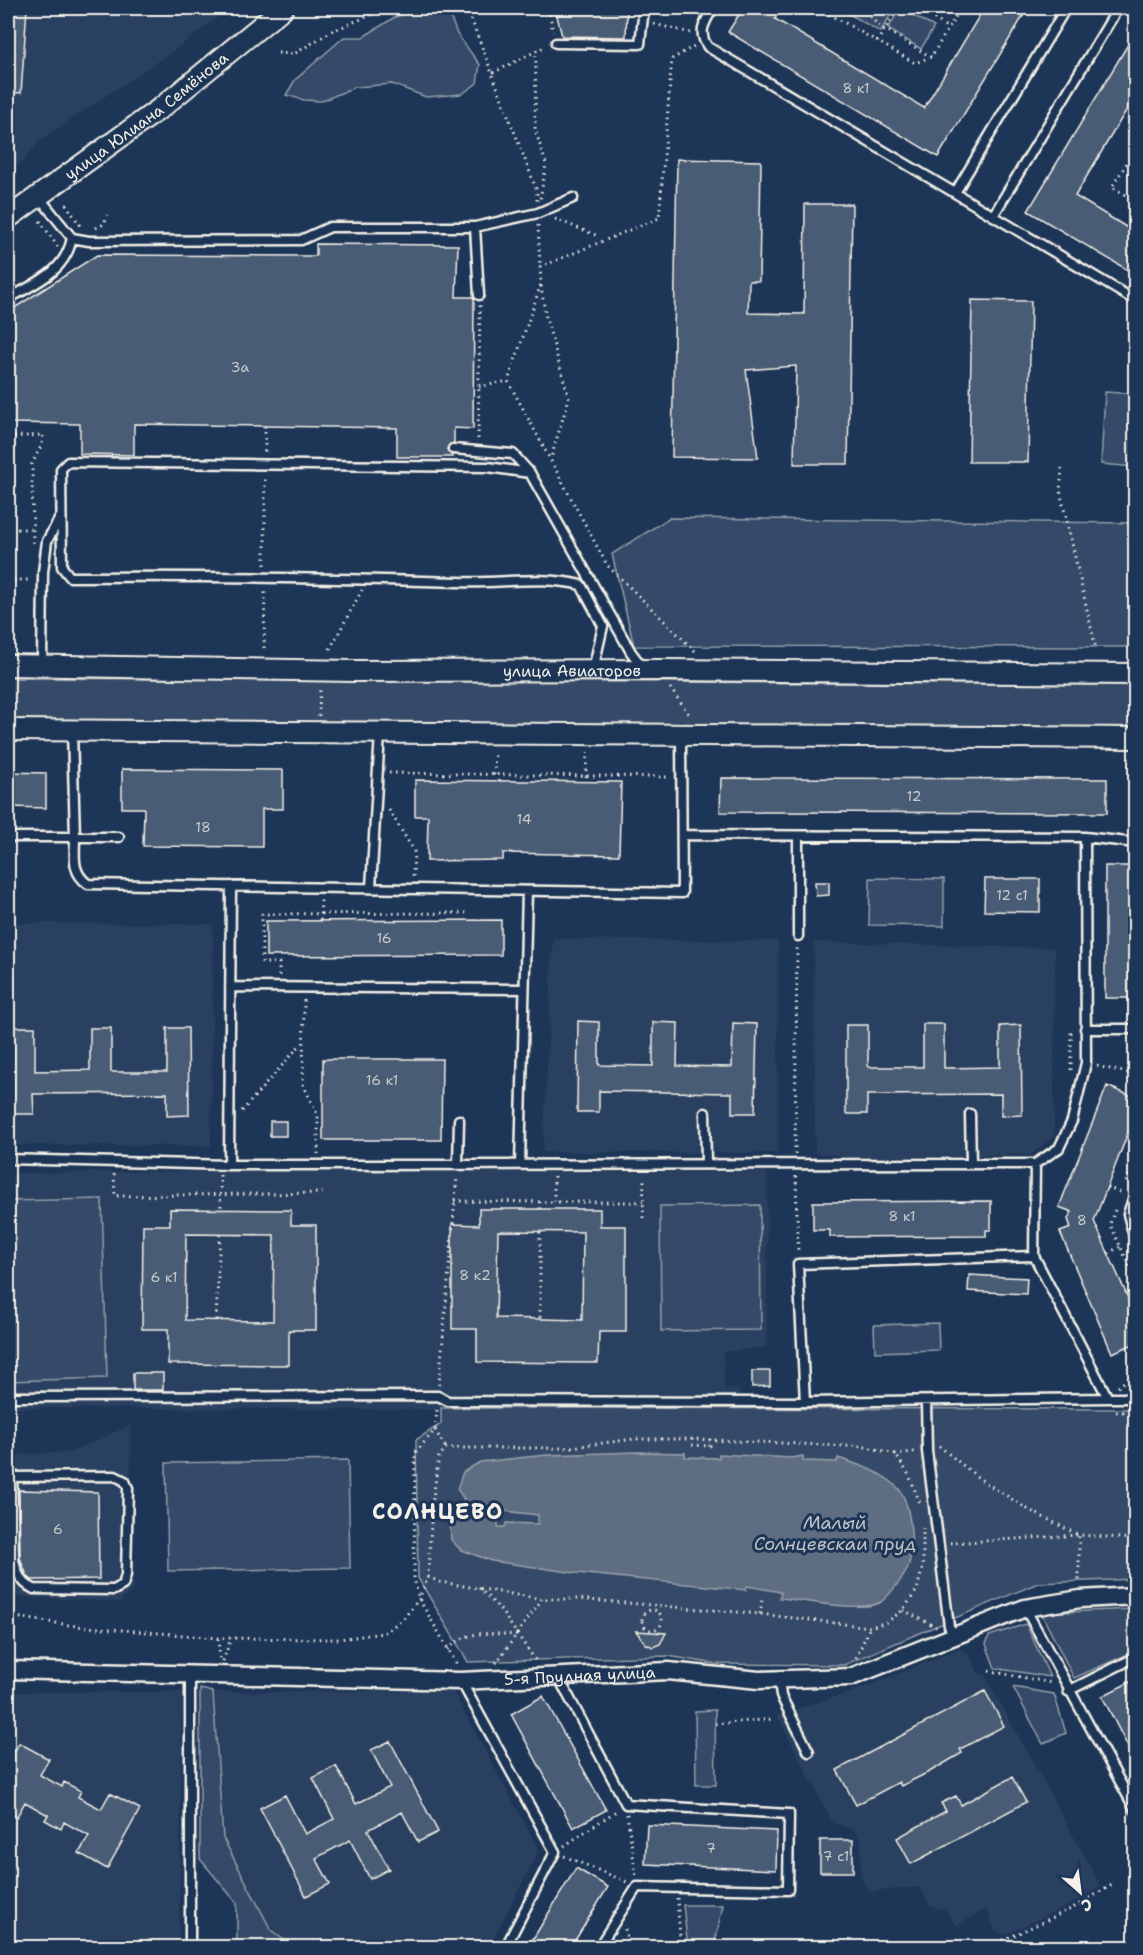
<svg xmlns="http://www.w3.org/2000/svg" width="1143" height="1955" font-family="'Shantell Sans',sans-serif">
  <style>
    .built { fill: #2a4060 }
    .green { fill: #354a67; stroke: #949ea8; stroke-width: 1.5 }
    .water { fill: #5e6d82; stroke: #9aa2ab; stroke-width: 1.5; fill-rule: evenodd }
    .building { fill: #485b74; stroke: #f4f1e8; stroke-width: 1.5; fill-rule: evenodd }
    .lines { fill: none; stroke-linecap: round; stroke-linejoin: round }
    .service-casing { stroke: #f4f1e8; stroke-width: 13 }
    .minor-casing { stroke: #f4f1e8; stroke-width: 21 }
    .tertiary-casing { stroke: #f4f1e8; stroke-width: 24 }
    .path { stroke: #f4f1e8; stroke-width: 3; stroke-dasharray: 1.5 4.5; stroke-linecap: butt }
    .service { stroke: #1d3557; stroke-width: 8 }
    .minor { stroke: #1d3557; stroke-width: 16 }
    .tertiary { stroke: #1d3557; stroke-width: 20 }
    .labels { text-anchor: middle; stroke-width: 6; stroke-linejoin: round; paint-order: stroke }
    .number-label { font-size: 14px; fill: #c9cccb }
    .street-label { font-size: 16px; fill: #f4f1e8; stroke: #1d3557 }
    .water-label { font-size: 18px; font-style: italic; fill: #c0c3c4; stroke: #1d3557 }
    .district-label { font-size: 22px; font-weight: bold; letter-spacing: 1.5px; fill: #f4f1e8; stroke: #1d3557 }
  </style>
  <rect width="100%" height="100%" fill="#1d3557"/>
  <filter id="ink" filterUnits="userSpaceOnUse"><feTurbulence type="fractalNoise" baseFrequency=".0167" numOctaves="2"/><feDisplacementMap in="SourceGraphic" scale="12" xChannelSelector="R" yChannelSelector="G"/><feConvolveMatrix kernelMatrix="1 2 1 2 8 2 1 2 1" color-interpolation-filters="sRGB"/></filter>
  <g filter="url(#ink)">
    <!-- built -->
    <path class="built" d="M8,8H230L172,52L40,140L25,160L8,172Z
      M8,923L213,924L211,1146L8,1145Z
      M553,939L778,941V1153L543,1152Z
      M814,942L1055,948L1054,1137L1030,1155L851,1157L815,1153Z
      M221,1171L767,1172V1347L723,1352L725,1389H739L738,1411L8,1408V1173Z
      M130,1425L133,1589L120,1602L8,1596V1455L72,1452Z
      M959,1649L970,1654L978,1673L985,1675L1101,1886L1069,1905L1004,1935L996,1932L986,1909L956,1926L946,1910L929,1905L920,1887L868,1892L860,1874L861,1841L853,1829L833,1823L777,1715L857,1690Z
      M453,1691L539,1850L489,1947H293L271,1930L223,1838L214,1692Z
      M8,1692H182L179,1944L8,1945Z"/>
    <!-- green -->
    <path class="green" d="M839,8H895L880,32Z
      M900,8L934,27L921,49L888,29Z
      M432,10L450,16L457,34L480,65L477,83L462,94L426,97L392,84L355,87L322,101L304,100L286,95L295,80L344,37H363L395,17L413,11Z
      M1105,392L1135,394V467L1101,464Z
      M669,518L1135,523V647L634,646L612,554Z
      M8,678L1135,685L1136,729L8,722Z
      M870,878L944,879V926L869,925Z
      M102,1199L107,1378L8,1381V1201Z
      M760,1205L761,1330L661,1331L660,1206Z
      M938,1323L939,1350L875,1352L874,1325Z
      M441,1408L1135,1409V1579L1038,1583L844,1665L716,1664L668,1656L468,1662L418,1578L416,1440L441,1424Z
      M348,1460L350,1568L168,1571L166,1463Z
      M1135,1609V1651L1074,1678L1041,1613Z
      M1026,1624L1050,1677L995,1668L986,1644L989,1636Z
      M1013,1687L1054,1694L1066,1733L1043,1744Z
      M200,1689L213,1692L223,1838L271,1930L293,1947H237V1903L200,1859Z
      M715,1710L716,1785H696L695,1711Z
      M683,1905H723L714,1947H688Z"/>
    <!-- water -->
    <path class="water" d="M637,1452L685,1453V1457L719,1458V1454L791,1458L803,1456V1461L837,1462L838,1458C859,1465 880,1471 896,1486C912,1501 915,1550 907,1570C903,1578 888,1597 881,1602C864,1613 801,1600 780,1598L781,1592L747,1586L746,1590L576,1573L492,1561L461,1550L451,1540L450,1520L460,1515L464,1499L457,1489L463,1472L480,1462L547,1455ZM498,1507H504V1511L538,1515V1524L506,1523L505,1527H498Z"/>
    <!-- building -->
    <path class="building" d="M8,8H27L21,93L8,92Z
      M555,8H627L626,37L562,36Z
      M743,8H781L775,19L924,108L984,8H1028L938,157L728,32Z
      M1136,31V94L1075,196L1136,233V275L1028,211Z
      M677,159L761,161L759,281H749L748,313L804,314L805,204H852L848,464H794L796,366L746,370L758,458L672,457Z
      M316,244L458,245L456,297H473L474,299L473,429L454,428V443L447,449L453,457H397V428L134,424V455L80,454V424L8,423V312L97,255L316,256Z
      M972,300L1031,301L1028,462H969Z
      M122,769L283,770V809H262V847L143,846L144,808H122Z
      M8,772L46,773V808L8,807Z
      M721,778L1107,779V813L720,812Z
      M415,780L621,782L619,855L503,853V860L427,861L428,816H415Z
      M1105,866H1136V998H1105Z
      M985,879H1040V912L984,911Z
      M815,882H829V895L816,896Z
      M501,920V955L266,956V921Z
      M578,1021L599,1022V1065L653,1066V1022L678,1023L677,1066L732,1067L733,1023L757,1024L755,1113H732V1093L599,1091V1112H577Z
      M923,1024H944V1068L1000,1067V1026L1021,1025L1022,1115L1001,1116V1094L867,1095V1114H846V1025H868V1067H923Z
      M13,1027H35V1071L90,1070V1028H111V1072H167V1028H188L189,1115L167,1116V1093L33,1094L34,1114H13Z
      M323,1059H442L441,1140H323Z
      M1107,1086L1136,1098V1112L1094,1221L1136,1316V1343L1112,1353L1060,1232L1071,1228L1068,1219L1072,1212L1059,1207Z
      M270,1121H286V1136H270Z
      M991,1201V1230H986V1236L830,1237V1230H813V1202Z
      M170,1209L291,1210V1225H316V1330H289V1365L168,1364V1329H142L143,1225H170ZM186,1234L274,1235L273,1321L185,1320Z
      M479,1209H600V1226H626V1332H599L598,1363L477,1362V1329H452V1224L479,1225ZM498,1231L583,1232L582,1320L496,1318Z
      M969,1275L1027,1278L1026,1294L968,1291Z
      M752,1371H770V1386L752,1387Z
      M133,1373H163V1390H133Z
      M19,1490L98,1492L99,1579L32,1580L27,1576L20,1558Z
      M636,1631L666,1633L660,1644L653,1647L646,1644Z
      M1132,1681L1136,1688V1763L1102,1696Z
      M985,1691L1004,1726L960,1749L962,1753L931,1771L901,1786L899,1782L856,1805L837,1770Z
      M543,1696L606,1810L573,1828L511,1714Z
      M390,1741L438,1832L418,1842L402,1812L368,1830L389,1869L370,1879L350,1840L316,1858L330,1884L306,1896L260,1808L285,1795L305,1834L334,1819L313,1778L336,1766L356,1804L390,1787L371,1750Z
      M19,1743L49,1759L40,1775L62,1787L64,1782L81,1791L78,1797L101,1809L110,1793L140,1809L107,1869L79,1853L89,1836L64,1822L61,1829L45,1820L48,1815L25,1802L16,1818L8,1813V1764Z
      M1012,1777L1026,1802L911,1864L897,1838L946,1811L941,1803L956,1796L961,1805Z
      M647,1825L777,1831L776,1870L645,1864Z
      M820,1840H853V1872H820Z
      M576,1868L608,1887L571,1947H528Z"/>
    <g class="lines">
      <defs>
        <path id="service" d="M713,8C705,22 697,32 708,47L955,193L1066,8
          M556,43L640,44L644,8
          M955,193L1136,301
          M39,197L72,238L89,241L301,240L330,227H475L479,295
          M993,216L1118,8
          M475,227L538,213L573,198
          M8,299C35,283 65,273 72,238
          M453,449L513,454L530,473L631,652L643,668
          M530,473L488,467L68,462L61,469L62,567L70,577C199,576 329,578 459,582C500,584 541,575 581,585L603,626L593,670
          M42,665L43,572L47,541L61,516
          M8,837H75L72,731
          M119,837H75C75,856 71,872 88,884L682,893L681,735
          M1085,837L1136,843
          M371,888L380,733
          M798,936V836
          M230,987L524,989
          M1085,1029H1136
          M705,1113L706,1163
          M970,1114L971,1164
          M8,1159L229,1165L1035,1164L1059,1148L1072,1121L1086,1063L1085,837L683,835
          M520,1164L527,891
          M229,1165L231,886
          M458,1165L459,1120
          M1136,1190L1128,1214L1136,1244
          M8,1397L438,1396L448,1401L805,1402L798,1264L1034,1256L1035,1164
          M1108,1398H1136
          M926,1401L927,1451L949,1626L954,1637
          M805,1402L1108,1398L1034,1256
          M8,1478L12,1477L115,1476L125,1481L128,1488L126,1575L123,1585L114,1590L34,1589C21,1583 16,1573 14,1559L12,1477
          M1025,1608L1136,1811
          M190,1676V1948
          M564,1676L562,1684L626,1804L789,1814L788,1890L637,1887L598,1948
          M779,1679L781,1696L809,1752
          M461,1681L555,1852L505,1948
          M1068,1691L1136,1657"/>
        <g id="minor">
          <path id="s1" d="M8,1670L461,1681L668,1671L759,1680L851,1677L1025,1608L1080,1599L1136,1596"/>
        </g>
        <g id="tertiary">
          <path id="s2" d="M8,218L162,107L283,8"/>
          <path id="s3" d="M8,665L354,671L666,670L1136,674"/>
          <path d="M8,730L1136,738"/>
        </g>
      </defs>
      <!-- service casing -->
      <use href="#service" class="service-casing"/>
      <!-- minor casing -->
      <use href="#minor" class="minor-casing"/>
      <!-- tertiary casing -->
      <use href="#tertiary" class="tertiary-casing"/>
      <!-- path -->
      <path class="path" d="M467,8L537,191V201
        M549,8L553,32
        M819,8L915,63L931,57L961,8
        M862,8L878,25L931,57
        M937,8L933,18L948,28
        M654,24L691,33
        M877,42L898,8
        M536,49L535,129L546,164L540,200
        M278,53L294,54L332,31L388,8
        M493,73L546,46
        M1136,148L1112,187L1136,201
        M66,204L81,227
        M555,219L598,236
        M40,221L58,247
        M538,225L541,284L508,381L607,565L696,652
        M96,228L104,224L107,215
        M540,267L659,218L672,59L696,45
        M541,286L546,318L569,398L551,458
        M479,387L508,381
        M265,426V454
        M8,437L43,435L42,444L32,464L33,545
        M478,439L480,304
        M1062,468L1060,491L1096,649
        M17,529H33
        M265,565V476
        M8,580H31
        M264,648L265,590
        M330,649L362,590
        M670,688L691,717
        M319,716L320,686
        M389,773L669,777
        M494,775L495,751
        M586,777L587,752
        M389,810L414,851L413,877
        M320,920L321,900
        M279,976V963H262V914L466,913
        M304,1000L303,1084L318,1116V1154
        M1097,1066L1136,1075
        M1071,1070V1030
        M242,1111L301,1044
        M1129,1128L1136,1130
        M795,1154L797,948
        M114,1174L115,1196L324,1193
        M220,1175L221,1209
        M554,1176V1202H643
        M796,1176L798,1253
        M1126,1182L1136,1158
        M1107,1187L1122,1193
        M454,1201L554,1202
        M540,1209V1202
        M1115,1210L1110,1224L1136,1280
        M643,1218L644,1176
        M540,1232V1319
        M1108,1253L1120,1247
        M1134,1311L1136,1310
        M216,1320L220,1234
        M439,1385L457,1176
        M1118,1387L1136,1372
        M437,1410L435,1430L415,1453L414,1579L419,1599L458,1666
        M1116,1412H1136
        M435,1430L446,1448
        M692,1439V1445L710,1446V1439
        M939,1446L980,1479L1029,1510L1079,1535V1584
        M895,1454L914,1452
        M416,1505L445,1506
        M950,1543L1079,1535L1136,1539
        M428,1577L440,1582L542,1599H578L760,1614L870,1627L887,1622L903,1610L917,1590L923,1566V1528
        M479,1588L499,1608L536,1661
        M642 1620a10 10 0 1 1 20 0a10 10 0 1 1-20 0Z
        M903,1610L936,1627
        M760,1614L762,1600
        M8,1616L76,1626L218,1638L339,1639L384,1633L403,1619L419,1599L428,1577L432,1505L439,1457L446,1448H564L635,1439H692L867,1447L895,1454L909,1475L920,1503
        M218,1639L220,1659
        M448,1650C467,1628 491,1634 518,1635
        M856,1658L870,1627
        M223,1661L231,1638
        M496,1663L542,1599
        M989,1671L1052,1683
        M715,1724L773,1719
        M627,1814L636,1876
        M564,1846L616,1811
        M564,1856L627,1882
        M677,1898L681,1948
        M625,1929L629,1948
        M995,1948L997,1943L1071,1909L1112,1885"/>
      <!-- service -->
      <use href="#service" class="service"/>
      <!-- minor -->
      <use href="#minor" class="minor"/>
      <!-- tertiary -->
      <use href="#tertiary" class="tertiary"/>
    </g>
  </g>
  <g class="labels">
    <!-- number labels -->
    <g class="number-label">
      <text x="856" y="93">8 к1</text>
      <text x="240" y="372">3а</text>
      <text x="914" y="801">12</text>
      <text x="524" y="824">14</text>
      <text x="203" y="832">18</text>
      <text x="1012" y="900">12 с1</text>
      <text x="384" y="943">16</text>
      <text x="382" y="1085">16 к1</text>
      <text x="902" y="1221">8 к1</text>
      <text x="1082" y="1225">8</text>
      <text x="475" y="1280">8 к2</text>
      <text x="164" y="1282">6 к1</text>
      <text x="58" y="1534">6</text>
      <text x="711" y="1853">7</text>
      <text x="836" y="1861">7 с1</text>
    </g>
    <!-- street labels -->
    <g class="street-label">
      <text dy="6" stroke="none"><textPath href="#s2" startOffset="172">улица Юлиана Семёнова</textPath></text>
      <text dy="6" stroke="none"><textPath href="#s3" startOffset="564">улица Авиаторов</textPath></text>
      <text dy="6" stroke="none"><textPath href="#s1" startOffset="572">5-я Прудная улица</textPath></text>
    </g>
    <!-- water labels -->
    <g class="water-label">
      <text x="835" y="1529">Малый<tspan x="835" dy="21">Солнцевскаи пруд</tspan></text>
    </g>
    <!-- district labels -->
    <g class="district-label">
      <text x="438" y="1519">СОЛНЦЕВО</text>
    </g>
  </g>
  <!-- margin -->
  <rect width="1143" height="1955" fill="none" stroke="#1d3557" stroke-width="30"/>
  <rect x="15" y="15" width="1113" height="1925" fill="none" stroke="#f4f1e8" stroke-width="2" filter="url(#ink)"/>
  <!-- north arrow -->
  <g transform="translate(1080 1892) rotate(152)" stroke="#1d3557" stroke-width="4.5" paint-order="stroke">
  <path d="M0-4.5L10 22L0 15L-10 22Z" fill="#f4f1e8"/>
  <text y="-9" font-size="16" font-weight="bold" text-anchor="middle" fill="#f4f1e8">С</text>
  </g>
</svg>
